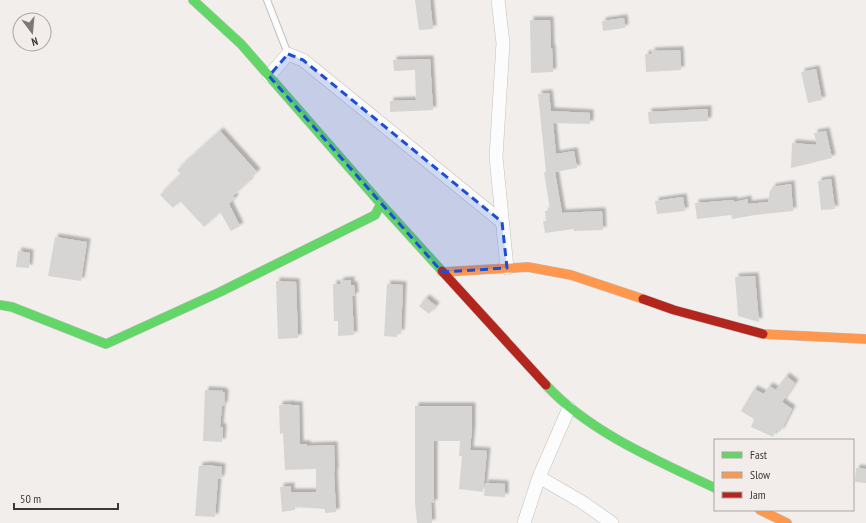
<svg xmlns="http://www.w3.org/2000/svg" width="866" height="523" font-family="'PT Sans Narrow',sans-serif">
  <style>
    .building { fill: #d7d5d4; filter: url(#shadow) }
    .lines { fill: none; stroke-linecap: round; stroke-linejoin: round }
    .lane-casing { stroke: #c3c1c0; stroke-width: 8 }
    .street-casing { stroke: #c3c1c0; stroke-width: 14 }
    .fast-casing { stroke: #c3c1c0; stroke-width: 10 }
    .slow-casing { stroke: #c3c1c0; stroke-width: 10 }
    .jam-casing { stroke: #c3c1c0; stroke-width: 10 }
    .lane { stroke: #fdfcfc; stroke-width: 6 }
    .street { stroke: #fdfcfc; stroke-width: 13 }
    .fast { stroke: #63d668; stroke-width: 9 }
    .slow { stroke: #ff974d; stroke-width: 9 }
    .jam { stroke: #b3261e; stroke-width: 9 }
    .marked { fill: #1d4ed8; fill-opacity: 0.2; stroke: #1d4ed8; stroke-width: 3; stroke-dasharray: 8 5; stroke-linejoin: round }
  </style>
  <defs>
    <filter id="shadow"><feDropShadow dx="3.5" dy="-3.5" stdDeviation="1" flood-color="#0004"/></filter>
  </defs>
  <rect width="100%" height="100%" fill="#f1eeec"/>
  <!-- building -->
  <path class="building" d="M415,0H430L433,29L419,30Z
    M624,18L625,28L603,31L602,21Z
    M530,20H550L551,48H552L553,72L531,73Z
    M680,50L681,70L646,72L645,54H652L651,51Z
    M430,59L433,110L390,112V101L416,100L415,70L394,71L393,60Z
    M816,69L822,100L808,103L801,72Z
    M549,93L551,111L590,113V124L553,123L556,154L574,151L577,168L555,172L562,213L602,211L603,230L574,231V229L545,233L543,221H546L545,211L550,210L544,172H546L538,94Z
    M708,109V121L649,124L648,112Z
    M220,131L257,172L249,179L250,180L233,196L235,198L229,204L240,226L231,231L220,212L204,227L180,201L173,208L160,195L181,174L177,170Z
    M826,131L832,158L791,168L792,143L817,145L814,133Z
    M831,179L835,209L821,210L818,181Z
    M791,184L793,211L755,215L732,219L731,215L697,219L695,203L734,200V202L748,199V204L768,202L770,190H772V187Z
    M683,197L685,211L657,214L655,201Z
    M55,237L87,242L81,281L48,276Z
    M18,251L30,253L29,268L16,267Z
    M755,276L759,322L738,316L735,277Z
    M351,280V285H354L355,296H352L354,335L338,336V321H334L333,284H340V281Z
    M276,281L296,282L298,338L278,339Z
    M387,284L403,285L401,333H397V337L384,336Z
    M426,298L436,306L429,314L419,306Z
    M786,376L795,383L782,402L792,409L780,432L776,430L773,437L751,427L754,419L741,411L754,389L764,394L769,386L776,390Z
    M205,390L223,391V392L225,393L224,406L222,405L220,427H223L222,442L203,441Z
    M291,404V405H299L300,444H307V446L334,445L335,472H334L336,512L325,513V509L295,507V510L282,512L280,487L291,486V492H316V469L285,470L283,433L280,434L279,405Z
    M415,406H472V428L470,450L487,451L483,492L459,489L462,456H459L460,441H434V503H431L432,523H417L415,503Z
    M208,465L222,467L221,479H218L215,517L195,516L199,466Z
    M856,468L866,469V483L855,482Z
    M485,483L505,484V497L484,496Z"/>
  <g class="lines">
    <defs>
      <path id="lane" d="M267,0L288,54"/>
      <path id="street" d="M498,0L503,43L496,157L507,268
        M269,76L288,54L303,60L502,222
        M539,477L582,502L612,523
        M524,523L539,477L569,408"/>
      <path id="fast" d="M193,0L241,44L381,204L442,271
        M0,305L12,307L106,344L220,292L375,215L381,204
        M546,385C589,432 658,461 715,488"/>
      <path id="slow" d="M442,272L528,267L571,275L643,299
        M763,334L866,339
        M760,510L787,523"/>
      <path id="jam" d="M442,271L546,385
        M643,299L674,310L763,334"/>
    </defs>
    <!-- lane casing -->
    <use href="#lane" class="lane-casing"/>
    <!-- street casing -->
    <use href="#street" class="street-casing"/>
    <!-- fast casing -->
    <use href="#fast" class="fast-casing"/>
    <!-- slow casing -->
    <use href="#slow" class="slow-casing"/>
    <!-- jam casing -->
    <use href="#jam" class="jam-casing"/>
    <!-- lane -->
    <use href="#lane" class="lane"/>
    <!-- street -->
    <use href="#street" class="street"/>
    <!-- fast -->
    <use href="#fast" class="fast"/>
    <!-- slow -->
    <use href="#slow" class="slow"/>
    <!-- jam -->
    <use href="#jam" class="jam"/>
  </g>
  <!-- marked area -->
  <path class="marked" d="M288,54L303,60L502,222L507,268L442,272L269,76Z"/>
  <!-- legend -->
  <rect x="714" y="439" width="140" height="72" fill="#f2edeb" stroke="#a9a5a3"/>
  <rect x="722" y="452" width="20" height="6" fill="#63d668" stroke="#a9a5a3"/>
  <text x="750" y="459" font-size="12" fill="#3b3938">Fast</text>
  <rect x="722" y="472" width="20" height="6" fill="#ff974d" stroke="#a9a5a3"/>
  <text x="750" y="479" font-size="12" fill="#3b3938">Slow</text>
  <rect x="722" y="492" width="20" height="6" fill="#b3261e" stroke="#a9a5a3"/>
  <text x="750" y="499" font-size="12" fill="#3b3938">Jam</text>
  <!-- north arrow -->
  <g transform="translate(32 32) rotate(164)"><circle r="19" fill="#f2edeb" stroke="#a9a5a3"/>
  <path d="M0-3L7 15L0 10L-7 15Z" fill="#7b7877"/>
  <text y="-6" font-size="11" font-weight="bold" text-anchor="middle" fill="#3b3938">N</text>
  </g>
  <!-- scale -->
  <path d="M14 503v6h104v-6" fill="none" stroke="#3b3938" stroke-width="2"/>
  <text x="20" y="503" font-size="12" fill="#3b3938" stroke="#f2edeb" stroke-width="3" paint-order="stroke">50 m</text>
</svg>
